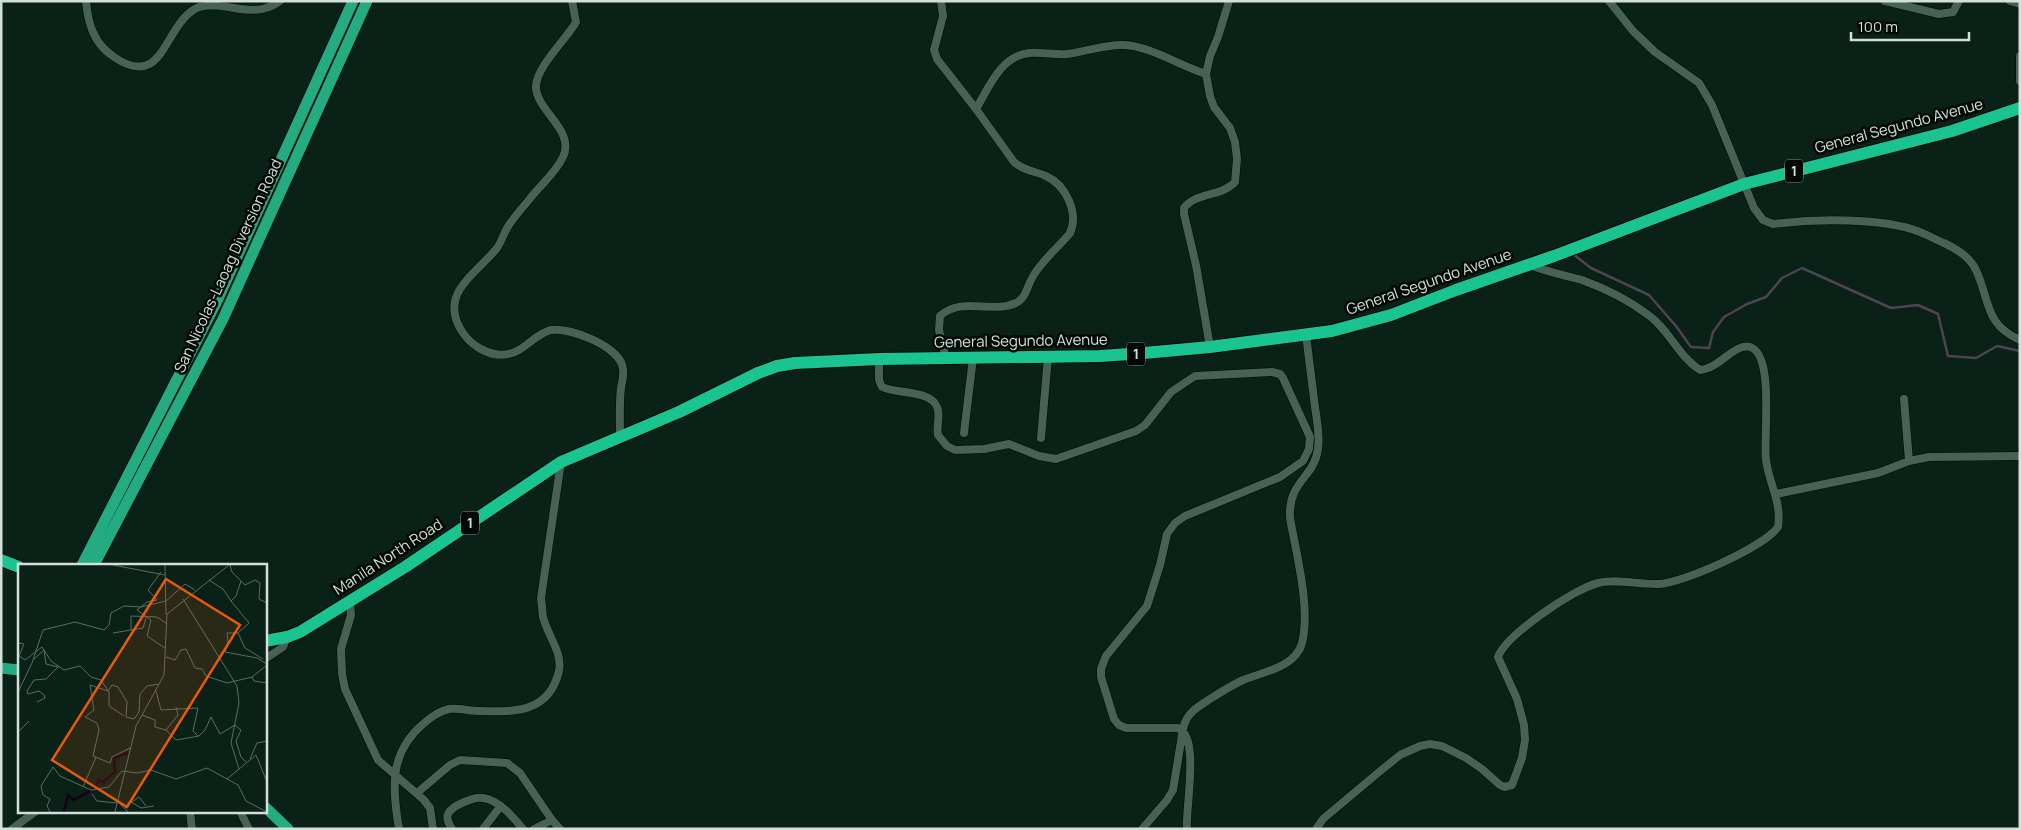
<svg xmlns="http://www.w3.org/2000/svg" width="2021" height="830" font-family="Manrope,sans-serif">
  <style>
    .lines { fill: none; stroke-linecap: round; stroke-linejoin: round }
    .stream { stroke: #4f4353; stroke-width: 2.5 }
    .minor-casing { stroke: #000a03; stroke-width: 9 }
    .primary-casing { stroke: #000a03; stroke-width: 12 }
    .trunk-casing { stroke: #000a03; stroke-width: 14 }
    .minor { stroke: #486155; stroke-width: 8 }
    .primary { stroke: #25ab81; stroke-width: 11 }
    .trunk { stroke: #1ac490; stroke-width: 12 }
    .labels { text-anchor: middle; stroke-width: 5; stroke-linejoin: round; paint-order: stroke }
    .shield { fill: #020805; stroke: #949f99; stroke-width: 1 }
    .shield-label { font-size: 14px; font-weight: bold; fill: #d2e0d9 }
    .street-label { font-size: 15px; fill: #d2e0d9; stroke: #020805 }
    .inset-river { fill: none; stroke: #170019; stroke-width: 2.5 }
    .inset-road { fill: none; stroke: #596d65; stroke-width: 1 }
    .view { fill: #e8590c; fill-opacity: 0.15; stroke: #e8590c; stroke-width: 2.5 }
    .inset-edge { fill: none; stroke: #d2e0d9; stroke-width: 2.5 }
  </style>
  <rect width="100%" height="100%" fill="#092117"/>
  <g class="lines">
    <!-- stream -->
    <path class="stream" d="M1573,254L1591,268L1649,295L1676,326L1691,347L1709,348L1713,332L1724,317L1747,304L1766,297L1782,278L1802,268L1891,308L1918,305L1938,314L1948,356L1976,358L1997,346L2020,351"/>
    <defs>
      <path id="minor" d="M86,1C88,24 94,44 114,57C166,92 163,22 199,7C227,0 253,21 280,1
        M572,1L576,22C566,40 537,66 536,86C535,110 576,130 563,157C555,174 539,186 528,201C522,208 515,216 509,225C504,232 502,241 497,248C481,269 446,288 456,319C464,344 494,364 519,350C529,344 540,332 551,330C571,327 621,347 623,369C624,376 622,382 621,388C619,404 620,421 620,437
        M941,1L943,16L934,50L937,59L976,109L1014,162C1024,171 1035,171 1046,176C1066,185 1079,213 1070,233C1058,248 1041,261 1032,278C1027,287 1026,298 1016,303C992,314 961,296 940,316L939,330L946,359
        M1609,1L1633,31L1655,52L1699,83L1712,105L1754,208L1763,220L1773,224C1813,219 1882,217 1920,232C1928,235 1936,240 1944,243C1957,249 1970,257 1976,270C1990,300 1984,324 2020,340
        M1885,1L1939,14L1953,12L1959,1
        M2010,1L2020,4
        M2020,56V81
        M976,109C989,87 1001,56 1029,53C1042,52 1055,55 1067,54C1086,52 1105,44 1124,45C1150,46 1180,66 1206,74
        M1210,347L1196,265L1184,214V208C1196,192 1221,197 1235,182L1237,159L1235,142L1230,128L1214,107L1210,96L1206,74L1210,56L1218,37L1229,1
        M879,359V380L882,387C896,394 931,390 937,407C941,415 936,426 938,435L947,446L955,450L984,449L1009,444L1039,456L1056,459L1136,431L1145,425L1171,392L1195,376L1272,372L1280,374L1283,378L1310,437L1309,449L1303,461L1280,477L1185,516L1175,523L1167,534L1160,565L1147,606L1106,656L1101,669V677L1114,719L1119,725L1126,728H1177C1201,734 1185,808 1187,829
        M1904,399L1909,461
        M964,433L973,358
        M1041,438L1048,357
        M1776,494L1878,473L1909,461L1929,457L2020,456
        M350,602L351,615L341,649L342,674L345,689L378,760L424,800L430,808L433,829
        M265,659L283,647L287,637
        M417,793L450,765L460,760L507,763L520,773L552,820L560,829
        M190,811L192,829
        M240,811L249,829
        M12,829L36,811
        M399,829C392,788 389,753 423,724C431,717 439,711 449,709C459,708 470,711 480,711C515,712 549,713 559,671C563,653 547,634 543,617C542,610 542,604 541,598L561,462
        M452,829C449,824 446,819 448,814C451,806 475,796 483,798C499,800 513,817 523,829
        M483,829L500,807
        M534,829L552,820
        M1142,829L1167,800L1173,790L1183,729C1186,715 1194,709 1207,701C1218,694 1230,686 1243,680C1263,672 1296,667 1302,643C1311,608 1296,553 1290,518C1288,480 1314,479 1318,449C1320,435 1317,421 1315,407C1312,383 1309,359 1306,335
        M1316,829L1323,819L1379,772L1400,755L1420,746L1430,744L1442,746L1466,758L1482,769L1500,785L1504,787L1512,785L1522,758L1525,740L1524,725L1517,699L1498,657C1507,634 1574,589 1598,583C1617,578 1639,585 1659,584C1683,583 1764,547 1778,527C1782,502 1769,484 1766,460C1763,439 1775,354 1750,347C1734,343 1719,369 1700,370C1678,356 1669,329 1647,314C1628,300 1604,288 1582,280C1564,275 1547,272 1530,265"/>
      <path id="primary" d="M82,565L217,301L353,1
        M94,565L223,319L367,1
        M1,668L19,670
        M265,807L288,829"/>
      <path id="trunk" d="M1,560L19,567
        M265,641L287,637L300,632L405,567L561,462L679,412L758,373L777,366L795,363L879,359L1100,356L1144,353L1210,347L1332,331L1391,315L1456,290L1554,256L1744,184L1952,131L2020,108"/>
    </defs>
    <!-- minor casing -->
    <use href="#minor" class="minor-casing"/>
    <!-- primary casing -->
    <use href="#primary" class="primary-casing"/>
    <!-- trunk casing -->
    <use href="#trunk" class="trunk-casing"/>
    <!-- minor -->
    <use href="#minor" class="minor"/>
    <!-- primary -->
    <use href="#primary" class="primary"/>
    <!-- trunk -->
    <use href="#trunk" class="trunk"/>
  </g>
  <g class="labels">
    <!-- shield labels -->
    <g class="shield">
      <rect x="1785" y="159.5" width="18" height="23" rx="4"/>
      <rect x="1127" y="342.5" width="18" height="23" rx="4"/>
      <rect x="461" y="511.5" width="18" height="23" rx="4"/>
    </g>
    <g class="shield-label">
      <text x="1794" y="176">1</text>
      <text x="1136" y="359">1</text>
      <text x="470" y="528">1</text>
    </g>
    <!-- street labels -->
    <g class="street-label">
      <text transform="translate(1899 126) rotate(-15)" y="5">General Segundo Avenue</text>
      <text transform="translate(228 266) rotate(-65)" y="5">San Nicolas-Laoag Diversion Road</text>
      <text transform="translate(1429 282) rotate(-19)" y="5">General Segundo Avenue</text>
      <text transform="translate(1021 341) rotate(-1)" y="5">General Segundo Avenue</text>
      <text transform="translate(388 557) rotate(-33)" y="5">Manila North Road</text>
    </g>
  </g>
  <!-- overview -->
  <g transform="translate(18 564)">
    <rect width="249" height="249" fill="#092117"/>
    <path class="inset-river" d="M75,225L81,216L85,218L97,208L96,194L110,189M46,248L50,231L56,236L72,227"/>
    <path class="inset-road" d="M95,1L147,11M147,1L148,50M212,1L214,8L227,21L237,16L242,19L241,35L249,39M143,8L130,26L139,36L129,38L119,46L133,56L129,72L147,84M191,16L205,25L213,37M223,17L218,32L213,37L231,59L220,69H209L210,79L207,88L239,94L249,100M165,35L219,122L221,139L213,179L221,205M113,66V52L139,53L148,59M95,69L125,64L128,54M220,69L227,84L245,95M0,79L6,80L1,92M1,92L7,96L24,83L33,97L46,106L62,102L73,113L83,116L91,128V142L106,152M148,93L157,96L163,86L168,85L177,104L184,105L188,112L209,119L234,113L249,101M16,95L26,86L28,100L40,103M234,113L236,117L249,119M138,127L143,146L180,144L175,167L180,172M0,128L14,99L25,66L57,58L86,66L91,61L93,49L106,42L123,43L148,37L167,20L177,26M19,138L27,134L26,131L21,127L10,130L9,127L16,116L28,115L41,102M124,151L137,156V163L148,166L158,176L181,172L187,166L193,153L202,170L217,161L223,166L218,177L223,193L228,198M148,166L160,151L158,143M0,168L11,157M112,184L94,193L92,199L75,192L81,166L79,159L67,153L76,146L72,121L90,127L94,121L100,123L109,138L108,153L116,155L121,148L122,130L129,122L141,120M232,195L239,179L249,177M209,215L238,191L249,218M65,223L78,193M74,230L79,237L99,239M99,237L110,248M113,238L123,244L136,242M113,239L121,233L128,242M107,244L118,229M32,248L29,242L32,235L25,231L23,222L35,203L42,212L73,226L91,223L104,207L119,209L133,206L158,215L189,204L220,221L228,237L249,248M97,248L118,162L146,111L149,50L211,1"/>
    <path class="view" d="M148,15L222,61L109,243L34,196Z"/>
    <rect width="249" height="249" class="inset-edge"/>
  </g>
  <!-- border -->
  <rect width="2021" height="830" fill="none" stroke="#d2e0d9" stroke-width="5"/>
  <!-- scale -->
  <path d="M1851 32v8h118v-8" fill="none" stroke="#d2e0d9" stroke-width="2.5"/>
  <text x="1858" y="32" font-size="15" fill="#d2e0d9" stroke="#020805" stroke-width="4" paint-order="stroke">100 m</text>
</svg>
